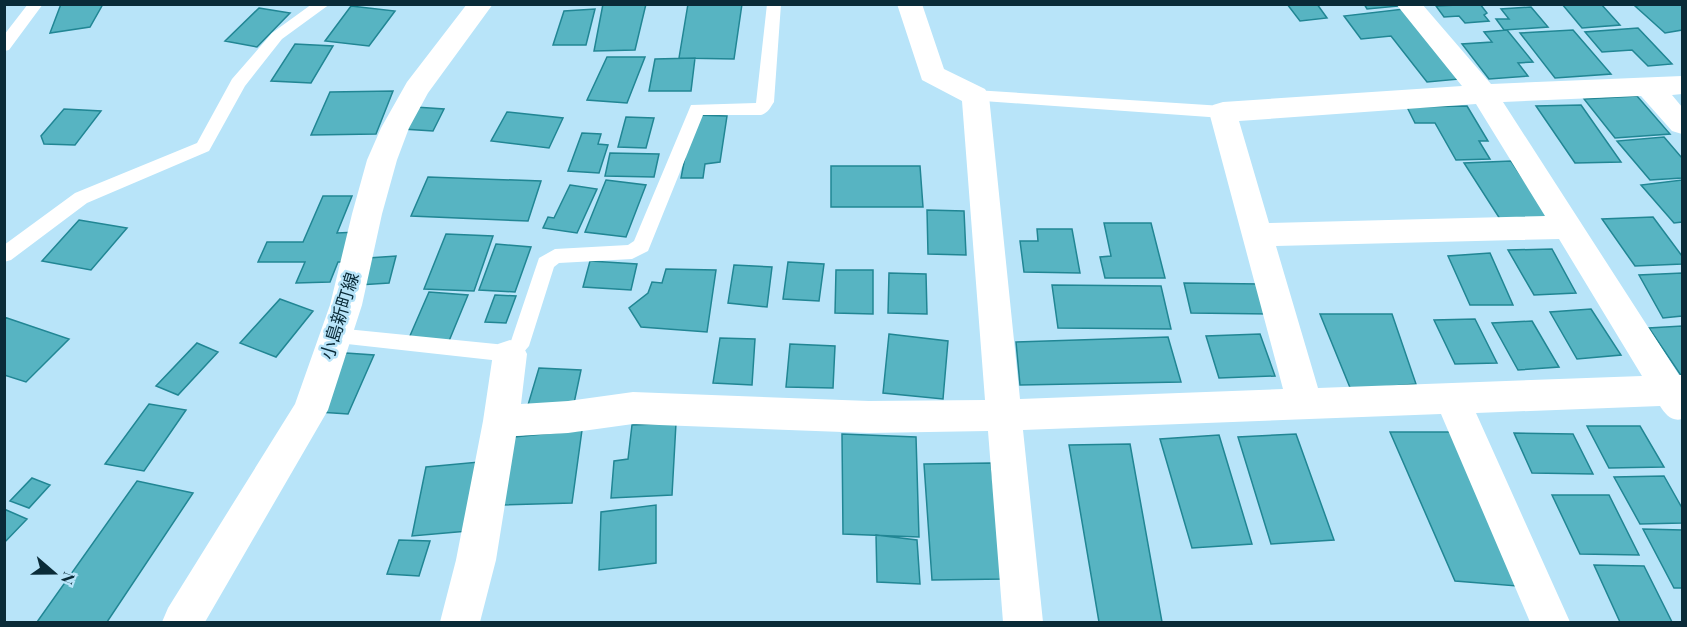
<svg xmlns="http://www.w3.org/2000/svg" width="1687" height="627" font-family="'Playfair Display','Noto Sans JP',serif">
  <style>
    .building { fill: #57b4c2; stroke: #218694; stroke-width: 1.5 }
    .lines { fill: none; stroke-linecap: round; stroke-linejoin: round }
    .service { fill: #fff; fill-rule: evenodd }
    .minor { fill: #fff; fill-rule: evenodd }
    .secondary { fill: #fff; fill-rule: evenodd }
    .labels { text-anchor: middle; stroke-width: 5; stroke-linejoin: round; paint-order: stroke }
    .street-label { font-size: 18px; fill: #0a2b38; stroke: #b8e4f9 }
  </style>
  <rect width="100%" height="100%" fill="#b8e4f9"/>
  <!-- building -->
  <path class="building" d="M61,4H103L90,27L50,33Z
    M603,4H646L635,50L594,51Z
    M688,4H742L734,59L679,58Z
    M1287,4H1317L1327,18L1300,21Z
    M1364,4H1397L1399,6L1367,9Z
    M1480,4L1487,13L1484,15L1489,21L1465,23L1459,16L1444,17L1436,6Z
    M1562,4H1601L1620,25L1582,28Z
    M1647,4H1682V30L1665,33L1635,6Z
    M351,6L395,11L369,46L325,41Z
    M1531,7L1548,27L1504,30L1496,19H1509L1501,9Z
    M259,8L290,13L257,47L225,41Z
    M595,9L586,45H553L564,11Z
    M1404,9L1460,79L1427,82L1391,36L1361,39L1344,16Z
    M1638,28L1672,64L1648,66L1632,50L1602,52L1585,32Z
    M1507,30L1533,62L1518,63L1528,76L1489,79L1462,44L1492,42L1484,32Z
    M1573,30L1611,74L1555,78L1520,33Z
    M295,44L333,46L311,83L271,81Z
    M607,57H645L627,103L587,100Z
    M695,58L691,91H649L655,59Z
    M393,91L376,134L311,135L330,92Z
    M1637,96L1670,134L1615,138L1584,99Z
    M1581,105L1621,162L1575,163L1536,106Z
    M1467,106L1488,141H1479L1490,159L1456,160L1435,123H1415L1407,107Z
    M415,107L444,109L433,131L403,129Z
    M64,109L101,111L75,145L44,144L41,136Z
    M507,112L563,118L549,148L491,141Z
    M693,115L727,116L720,162L705,164L703,178H681Z
    M626,117L654,118L646,148L618,147Z
    M582,133L601,134L598,144L608,145L599,173L568,171Z
    M1664,137L1682,158V178L1650,180L1617,141Z
    M610,153L659,154L654,177L605,176Z
    M1511,161L1549,217L1500,219L1464,163Z
    M831,166H920L923,207H831Z
    M428,177L541,181L528,221L411,216Z
    M606,180L646,185L626,237L585,232Z
    M1682,180V222L1674,223L1641,185Z
    M570,185L597,189L577,233L543,228L548,217L554,218Z
    M323,196H352L337,233L357,232L345,262H338L330,282L296,283L305,262H258L267,242H303Z
    M927,210L964,211L966,255L928,254Z
    M1653,217L1682,256V264L1635,266L1602,219Z
    M79,220L127,228L91,270L42,261Z
    M1104,223H1151L1165,278H1105L1100,257L1111,256Z
    M1037,229H1072L1080,273L1024,272L1020,241H1038Z
    M446,234L493,236L474,291L424,289Z
    M496,244L531,247L515,292L479,290Z
    M1552,249L1576,293L1534,295L1508,250Z
    M1490,253L1513,305H1470L1448,256Z
    M396,256L389,283L359,285L368,258Z
    M590,261L637,264L631,290L583,287Z
    M788,262L824,264L819,301L783,299Z
    M734,265L772,267L767,307L728,303Z
    M666,269L716,270L707,332L641,327L629,308L648,293L652,282L662,283Z
    M836,270H873V314L835,313Z
    M889,273L926,274L927,314L888,313Z
    M1682,273V316L1663,318L1639,275Z
    M1184,283L1261,284L1270,314L1191,313Z
    M1052,285L1161,286L1171,329L1058,328Z
    M429,292L468,295L449,341L409,338Z
    M495,295L516,296L506,323L485,322Z
    M280,299L313,311L276,357L240,343Z
    M1591,309L1621,355L1577,359L1550,312Z
    M1320,314H1392L1416,384L1351,390Z
    M4,317L69,339L26,382L4,375Z
    M1475,319L1497,363L1455,364L1434,320Z
    M1532,321L1559,367L1518,370L1492,323Z
    M1682,326V377L1649,328Z
    M889,334L948,341L943,399L883,393Z
    M1260,334L1275,376L1219,378L1206,336Z
    M1168,337L1181,382L1020,385L1016,342Z
    M720,338L755,339L752,385L713,383Z
    M197,343L218,352L178,395L156,386Z
    M790,344L835,346L833,388L786,387Z
    M346,353L374,355L348,414L319,412Z
    M539,368L581,370L573,408L528,405Z
    M149,404L186,410L144,471L105,464Z
    M676,423L672,495L611,498L614,461L628,459L632,425Z
    M1587,426H1640L1664,467L1609,468Z
    M582,430L572,503L503,505L514,437Z
    M1390,432H1450L1517,586L1455,581Z
    M1514,433L1573,434L1593,474L1532,473Z
    M842,434L916,437L919,537L843,534Z
    M1296,434L1334,540L1271,544L1238,437Z
    M1219,435L1252,544L1192,548L1160,439Z
    M1130,444L1162,622H1099L1069,445Z
    M479,462L468,531L412,536L426,467Z
    M991,463L1004,579L932,580L924,464Z
    M1664,476L1682,508V523L1640,524L1614,477Z
    M32,478L50,485L29,508L10,501Z
    M137,481L193,493L107,622H37Z
    M1552,495H1609L1639,555L1580,554Z
    M656,505V563L599,570L601,512Z
    M4,509L27,519L4,543Z
    M1643,529L1682,530V588H1674Z
    M876,535L917,540L920,584L877,582Z
    M399,540L430,541L419,576L387,574Z
    M1594,565L1644,566L1672,622H1620Z"/>
  <g class="lines">
    <!-- service -->
    <path class="service" d="M28,4H43L9,50L4,51V35Z
      M312,4H330L282,39L245,86L209,151L87,203L11,260L4,262V245L75,193L197,143L232,79L272,33Z
      M767,4H781L774,102C770,108 768,113 761,115H703L648,251L632,259L559,263L554,267L529,346L517,360L510,362L329,342L326,336L329,330L336,328L506,345L511,341L539,258L555,249L628,245L634,241L691,105L756,103Z
      M975,90L1223,106L1229,108L1231,112L1229,116L1223,118L969,100L967,96L969,92Z"/>
    <!-- minor -->
    <path class="minor" d="M897,4H922L944,69L985,89L989,96L1020,399L1283,389L1209,112L1213,105L1223,102L1462,86L1396,4H1422L1491,84L1682,76V94L1672,95L1682,107V134L1672,131L1641,96L1503,102L1679,375H1682V419C1672,422 1665,414 1660,406L1476,413L1570,622H1530L1441,414L1023,430L1043,622H1003L988,431L869,433L633,424L568,433L516,436L496,560L480,622H440L456,560L483,421L493,354L498,344L510,340L522,344L527,354L521,404L568,401L633,392L869,401L985,400L962,101L922,80ZM1476,104L1545,216L1269,223L1239,121ZM1559,239L1642,376L1318,388L1276,246Z"/>
    <!-- secondary -->
    <path class="secondary" d="M467,4H493L428,93L409,128L397,160L382,214L362,305L328,410L205,622H162L168,608L295,404L330,305L352,214L367,160L381,128L407,82Z"/>
  </g>
  <g class="labels">
    <!-- street labels -->
    <g class="street-label">
      <text transform="translate(340 316) rotate(-73)" y="6">小島新町線</text>
    </g>
  </g>
  <!-- border -->
  <rect width="1687" height="627" fill="none" stroke="#0a2b38" stroke-width="12"/>
  <!-- north arrow -->
  <g transform="translate(54 573) rotate(110)" stroke="#b8e4f9" stroke-width="4.5" paint-order="stroke">
  <path d="M0-4.5L10 22L0 15L-10 22Z" fill="#0a2b38"/>
  <text y="-9" font-size="16" font-weight="bold" text-anchor="middle" fill="#0a2b38">N</text>
  </g>
</svg>
